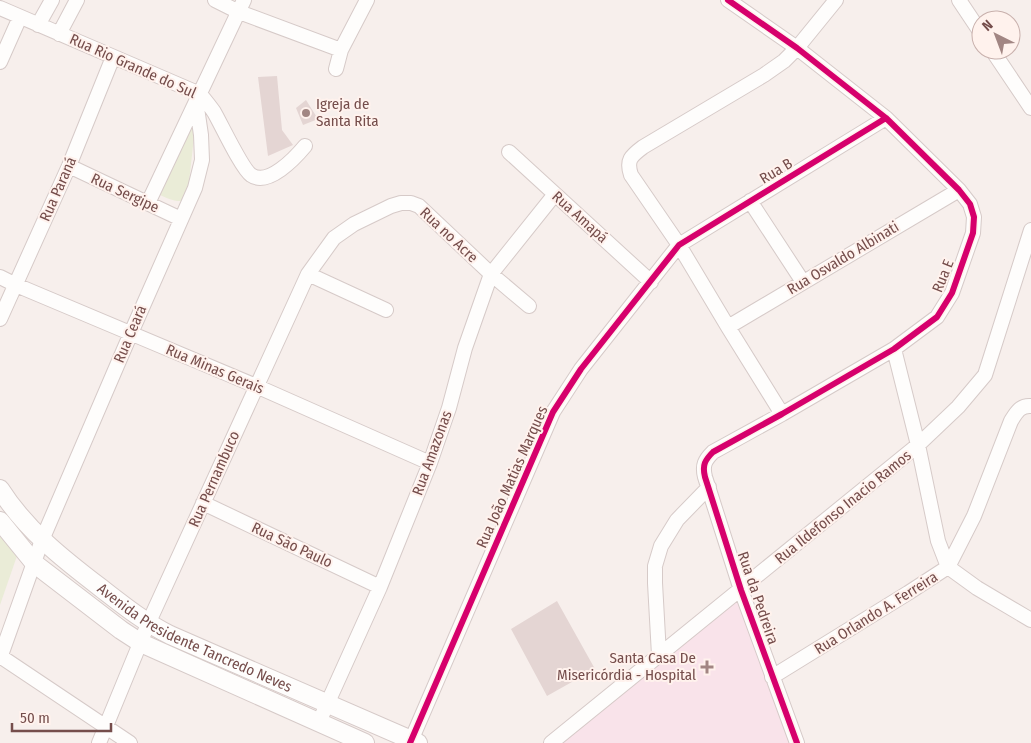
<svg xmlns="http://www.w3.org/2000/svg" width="1031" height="743" font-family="'Fira Sans Condensed',sans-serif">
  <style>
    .medical { fill: #f9e3ea }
    .green { fill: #eaecd7 }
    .building { fill: #e4d5d3 }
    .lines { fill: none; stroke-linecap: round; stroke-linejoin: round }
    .minor-casing { stroke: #d6cac8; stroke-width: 16 }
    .tertiary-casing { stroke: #d6cac8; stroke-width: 20 }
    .minor { stroke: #fefdfc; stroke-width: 14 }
    .tertiary { stroke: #fefdfc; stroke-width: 18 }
    .cycleway-casing { stroke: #fff2ed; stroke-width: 9 }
    .cycleway { stroke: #d6006c; stroke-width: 6 }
    .poi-dot { fill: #a28683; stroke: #fff2ed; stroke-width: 2 }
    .labels { text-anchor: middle; stroke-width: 4; stroke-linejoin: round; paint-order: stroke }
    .street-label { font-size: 15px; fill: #754d4b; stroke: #fff2ed }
    .poi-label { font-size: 15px; fill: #754d4b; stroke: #fff2ed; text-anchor: start }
  </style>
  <rect width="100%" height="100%" fill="#f7efec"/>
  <!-- medical -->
  <path class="medical" d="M738,592L792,743H558Z"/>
  <!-- green -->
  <path class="green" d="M196,119L187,200C176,203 169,199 158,194Z
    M0,533L18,553L0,605Z"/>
  <!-- building -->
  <path class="building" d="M277,76L282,130L293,145L268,156L258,77Z
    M306,100L318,119L303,125L296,108Z
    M557,601L595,669L547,696L511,629Z"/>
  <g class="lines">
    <defs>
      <path id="minor" d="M215,0L239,12L341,50
        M728,0L797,48L886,118L959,190L970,204L974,217L973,233L952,293L937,317L894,349L782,414L713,452C705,460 702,465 705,477L741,590L797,743
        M959,0L981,33
        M0,8L200,94C205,100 210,106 214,112C221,124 242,169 251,175C268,187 295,158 305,146
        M38,25L52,0
        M59,34L77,0
        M992,50L1031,108
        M0,62L20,17
        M336,69L341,50L367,0
        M509,152L651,282
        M69,166L181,219
        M750,201L803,282
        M148,203L244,0
        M308,274L386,310
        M0,277L16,285L256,386L430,463
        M0,319L69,166L113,57
        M728,327L959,190
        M894,349L918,445L938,541L948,567L977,588L1031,620
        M782,414L728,327L679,245L631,175C626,160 631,156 643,147L764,75L784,61L797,48L836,0
        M203,503L380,587
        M659,655L655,583V566L661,546L677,520L709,487
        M0,656L130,743
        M0,658L42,540L131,333L195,188L202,160L201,135L196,101
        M772,677L908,593L948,567L974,516L1011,421C1016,413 1020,405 1031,406
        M319,722L380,587L430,463L449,408L465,348L491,274L555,194
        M99,743L148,624L308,274L334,238L354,224L391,206L401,203H411L419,206L491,274L529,306
        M410,743L553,412L581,369L679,245L886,118
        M551,743L918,445L958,407L985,375L1031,230"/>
      <g id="tertiary">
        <path id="s1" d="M0,489C26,530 63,559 101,588C123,605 144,622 170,635L418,743"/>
        <path d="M0,521L35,564L121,630L141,643L365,743"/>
      </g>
    </defs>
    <!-- minor casing -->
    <use href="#minor" class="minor-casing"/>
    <!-- tertiary casing -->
    <use href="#tertiary" class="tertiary-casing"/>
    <!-- minor -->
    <use href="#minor" class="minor"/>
    <!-- tertiary -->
    <use href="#tertiary" class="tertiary"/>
    <defs>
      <path id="cycleway" d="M728,0L797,48L886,118L959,190L970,204L974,217L973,233L952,293L937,317L894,349L782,414L713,452C705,460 702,465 705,477L741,590L797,743
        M410,743L553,412L581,369L679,245L886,118"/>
    </defs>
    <!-- cycleway casing -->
    <use href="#cycleway" class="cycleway-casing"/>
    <!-- cycleway -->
    <use href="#cycleway" class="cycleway"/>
  </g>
  <!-- markers -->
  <g class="poi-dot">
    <circle cx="306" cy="113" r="5"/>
    <path d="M704.5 659.5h5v5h5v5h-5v5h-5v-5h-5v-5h5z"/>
  </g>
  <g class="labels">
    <!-- street labels -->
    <g class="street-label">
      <text transform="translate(133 66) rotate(24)" y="5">Rua Rio Grande do Sul</text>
      <text transform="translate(776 171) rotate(-31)" y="5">Rua B</text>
      <text transform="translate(58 189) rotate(-66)" y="5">Rua Paraná</text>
      <text transform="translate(125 193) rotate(25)" y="5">Rua Sergipe</text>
      <text transform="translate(580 217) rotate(42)" y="5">Rua Amapá</text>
      <text transform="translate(449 235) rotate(43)" y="5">Rua no Acre</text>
      <text transform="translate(843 258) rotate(-31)" y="5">Rua Osvaldo Albinati</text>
      <text transform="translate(943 276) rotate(-68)" y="5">Rua E</text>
      <text transform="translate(130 334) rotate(-67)" y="5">Rua Ceará</text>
      <text transform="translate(215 369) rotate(23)" y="5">Rua Minas Gerais</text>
      <text transform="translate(432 453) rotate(-70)" y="5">Rua Amazonas</text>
      <text transform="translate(512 477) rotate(-66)" y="5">Rua João Matias Marques</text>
      <text transform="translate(214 479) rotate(-66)" y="5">Rua Pernambuco</text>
      <text transform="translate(843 507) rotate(-39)" y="5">Rua Ildefonso Inacio Ramos</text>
      <text transform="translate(292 545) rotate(25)" y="5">Rua São Paulo</text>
      <text transform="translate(758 598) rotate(71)" y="5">Rua da Pedreira</text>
      <text transform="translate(876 613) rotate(-32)" y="5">Rua Orlando A. Ferreira</text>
      <text dy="5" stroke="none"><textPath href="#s1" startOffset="249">Avenida Presidente Tancredo Neves</textPath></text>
    </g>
    <!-- poi labels -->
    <g class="poi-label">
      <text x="316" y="109">Igreja de<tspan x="316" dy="17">Santa Rita</tspan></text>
      <text x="696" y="663" text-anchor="end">Santa Casa De<tspan x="696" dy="17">Misericórdia - Hospital</tspan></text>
    </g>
  </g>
  <!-- north arrow -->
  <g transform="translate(996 35) rotate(318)"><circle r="24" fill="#fff2ed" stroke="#c8b0ac"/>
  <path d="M0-4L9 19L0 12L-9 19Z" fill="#a28683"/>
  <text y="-8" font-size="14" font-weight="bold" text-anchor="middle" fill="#754d4b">N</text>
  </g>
  <!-- scale -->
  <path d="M12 723v8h99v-8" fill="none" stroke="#754d4b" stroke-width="2.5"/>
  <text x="20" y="723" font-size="15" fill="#754d4b" stroke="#fff2ed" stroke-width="4" paint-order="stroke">50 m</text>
</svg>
